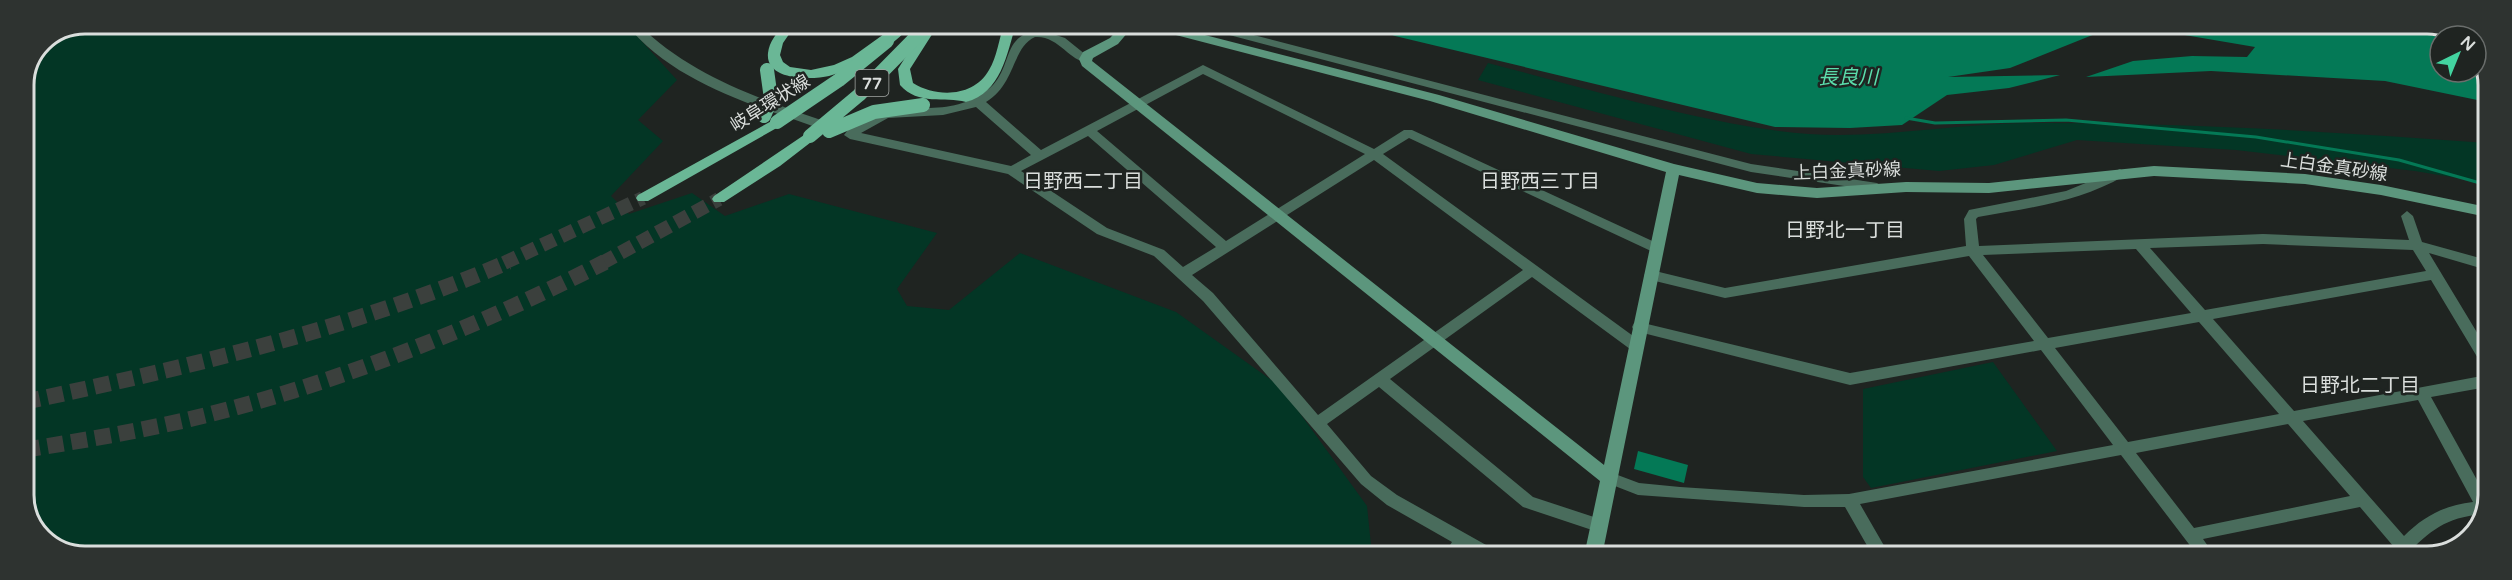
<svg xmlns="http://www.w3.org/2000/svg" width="2512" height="580" font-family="'Varela Round','Noto Sans JP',sans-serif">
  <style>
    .green { fill: #033625 }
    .water { fill: #047956 }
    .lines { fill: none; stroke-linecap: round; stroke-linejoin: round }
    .stream { stroke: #047956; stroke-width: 3 }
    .primary-tunnel-far1 { stroke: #3b403d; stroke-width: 14; stroke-dasharray: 14 7; stroke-linecap: butt }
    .primary-tunnel { stroke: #3b403d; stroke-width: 16; stroke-dasharray: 16 8; stroke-linecap: butt }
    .street { fill: #496c5c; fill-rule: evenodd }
    .secondary { fill: #5c967d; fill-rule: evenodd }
    .primary { fill: #6ab796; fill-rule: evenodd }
    .primary-bridge { stroke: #6ab796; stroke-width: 14 }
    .labels { text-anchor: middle; stroke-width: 5; stroke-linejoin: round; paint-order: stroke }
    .shield { fill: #1f2421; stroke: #a2a6a4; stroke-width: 1.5 }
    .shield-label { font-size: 16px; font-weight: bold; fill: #dadedc }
    .street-label { font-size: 18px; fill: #dadedc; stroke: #1f2421 }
    .water-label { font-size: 20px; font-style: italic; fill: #5bdeac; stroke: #1f2421 }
    .neighbourhood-label { font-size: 20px; fill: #dadedc; stroke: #1f2421 }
    .rim { fill: none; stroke: #dadedc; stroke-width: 3 }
  </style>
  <rect width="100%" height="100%" fill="#1f2421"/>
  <!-- green -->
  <path class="green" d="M86,24H626L677,80L638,120L663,141L611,196L629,214L692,193L725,216L789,194L937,233L897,289L907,306L949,310L1020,253L1176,312L1281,387L1367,506L1372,555H73L40,535L24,502V85L42,42Z
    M1488,63C1582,87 1684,118 1779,131C1861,143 1945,124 2027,123C2181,122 2334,132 2487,143V183L2415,171L2236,150L2077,140L1994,165L1939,171L1751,154L1478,80Z
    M1993,362L2057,451L1871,488L1863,477V389Z"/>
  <!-- water -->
  <path class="water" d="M1364,25H2439L2457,36H2440V72H2476V52L2488,78L2487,102L2385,81L2211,71L2086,77L2133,61L2192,56L2247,57L2255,47L2161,31L2100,32L2010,68L1948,77L2060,75L2009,88L1947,95L1902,125L1850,128L1775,127L1395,36Z
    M1638,451L1688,465L1684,483L1634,469Z"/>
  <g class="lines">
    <!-- stream -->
    <path class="stream" d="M1906,118L1935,123L2066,120L2256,137L2399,160L2487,185"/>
    <!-- primary-tunnel-far1 -->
    <path class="primary-tunnel-far1" d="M504,263L643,198
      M602,263L719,199"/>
    <!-- primary-tunnel -->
    <path class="primary-tunnel" d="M24,402C189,367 352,329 508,262
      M24,450C85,440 147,430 207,415C345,380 478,327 605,262"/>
    <!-- street -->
    <path class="street" d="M626,24H638C693,78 764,100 835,125L837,128L835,131H827C757,106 674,84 626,24Z
      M1197,25H1215L1751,164L1877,183L1883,187L1877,191L1751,172L1199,27Z
      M1041,30L1065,38L1091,59L1089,62C1071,64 1059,35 1035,37C1012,47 1016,84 986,102L1041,150L1203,65L1374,149L1404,130H1412L1661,245L1663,248L1661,251H1651L1409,138L1383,154L1640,341L1642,345L1640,349H1630L1532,277L1390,379L1533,497L1603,520L1606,525L1603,530L1598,532L1523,507L1379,387L1327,424L1371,476L1397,495L1495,550L1497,555H1476L1464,549L1460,555H1444L1452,542L1387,505L1361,484L1203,301L1154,256L1097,234L1008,174L850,139L844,135C876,93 930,119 970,100C978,96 986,92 993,85C1013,63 1002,34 1041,30ZM1203,74L1365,154L1226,241L1097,131ZM976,107L1031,155L1011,166L861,133L888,118L943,115ZM1088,136L1216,247L1183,267L1164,250L1107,228L1021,171ZM1374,160L1523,270L1318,415L1213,293L1192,275Z
      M2120,169L2126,173L2124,176C2079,202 2029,208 1978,217L1976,219L1979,246L2263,234L2409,240L2401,216L2407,211L2413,216L2422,242L2487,260V270L2429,253L2487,349V366L2482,365L2431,280L2213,319L2294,411L2487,375V387L2431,397L2487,498V507L2482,514C2445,518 2431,530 2405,556H2387L2394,547L2360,507L2203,539L2215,556H2198L2121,455L1860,504L1890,556H1873L1845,507H1804L1638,495L1602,481L1599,477L1602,473L1607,471L1639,483L1680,487L1804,495L1849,494L2113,445L2041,350L1850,385L1639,332L1634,331L1632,327L1634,323L1639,322L1850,373L2034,341L1969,256L1725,298L1651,280L1644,275L1651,270L1725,288L1966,246L1964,219L1969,210L2066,191ZM2263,244L2413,250L2426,271L2205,310L2150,248ZM2136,249L2191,313L2048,338L1983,255ZM2199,322L2279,414L2128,442L2055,348ZM2418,400L2473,502C2445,505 2424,516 2404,536L2303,421ZM2288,424L2350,496L2194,528L2136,453Z"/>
    <!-- secondary -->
    <path class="secondary" d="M1122,25H1134L1118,44L1093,58L1092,61L1604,465L1666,172L1430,101L1149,28L1147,25H1166L1439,95L1674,164L1757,183L1817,188L1906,182L1989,183L2154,166L2305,174L2381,185L2487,207V217L2381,195L2305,184L2154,176L1989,193L1906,192L1817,198L1757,193L1679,175L1602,556H1584L1600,481L1082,66L1079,59L1083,52L1110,38Z"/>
    <!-- primary -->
    <path class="primary" d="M784,24H792L794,27L783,43L780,55L783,62L790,67L811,70L834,65L852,57L898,24H912C892,48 859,67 829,76C812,80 765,81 768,53C769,42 777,33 784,24Z
      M926,24L938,25L910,69L913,83C937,98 974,97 989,70C997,57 999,39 1004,24H1016C1007,54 1001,93 966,102C945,96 918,106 900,85L898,69Z
      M777,118L784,122L782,125L648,201H638L636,198L638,195Z
      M810,131L815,133L817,136L815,139L780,166L724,202H714L712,199L714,196Z"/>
    <!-- primary-bridge -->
    <path class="primary-bridge" d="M764,116L771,99L767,70
      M777,122L839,80L887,41
      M829,131L874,112L923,105
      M810,136L859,95L929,24"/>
  </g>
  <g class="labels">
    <!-- shield labels -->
    <rect class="shield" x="855.5" y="70" width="33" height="26" rx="4.5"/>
    <g class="shield-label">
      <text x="872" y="89">77</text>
    </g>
    <!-- street labels -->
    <g class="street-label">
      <text transform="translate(770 103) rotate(-32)" y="6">岐阜環状線</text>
      <text transform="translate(2334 167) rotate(8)" y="6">上白金真砂線</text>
      <text transform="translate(1847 171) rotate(-2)" y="6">上白金真砂線</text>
    </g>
    <!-- water labels -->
    <g class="water-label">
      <text x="1848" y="84">長良川</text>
    </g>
    <!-- neighbourhood labels -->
    <g class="neighbourhood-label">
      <text x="1083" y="188">日野西二丁目</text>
      <text x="1540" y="188">日野西三丁目</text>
      <text x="1845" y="237">日野北一丁目</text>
      <text x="2360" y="392">日野北二丁目</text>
    </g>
  </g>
  <!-- crop -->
  <path d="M0 0H2512V580H0ZM85 34H2427A51 51 0 0 1 2478 85V495A51 51 0 0 1 2427 546H85A51 51 0 0 1 34 495V85A51 51 0 0 1 85 34Z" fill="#2e3330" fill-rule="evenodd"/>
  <path class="rim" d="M85 34H2427A51 51 0 0 1 2478 85V495A51 51 0 0 1 2427 546H85A51 51 0 0 1 34 495V85A51 51 0 0 1 85 34Z"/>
  <!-- north arrow -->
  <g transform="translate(2458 54) rotate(43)"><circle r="28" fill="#1f2421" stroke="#6a6e6c" stroke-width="1.5"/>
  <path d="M0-4.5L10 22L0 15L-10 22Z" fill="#43d4a0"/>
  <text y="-9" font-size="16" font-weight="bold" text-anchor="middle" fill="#dadedc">N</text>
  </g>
</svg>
